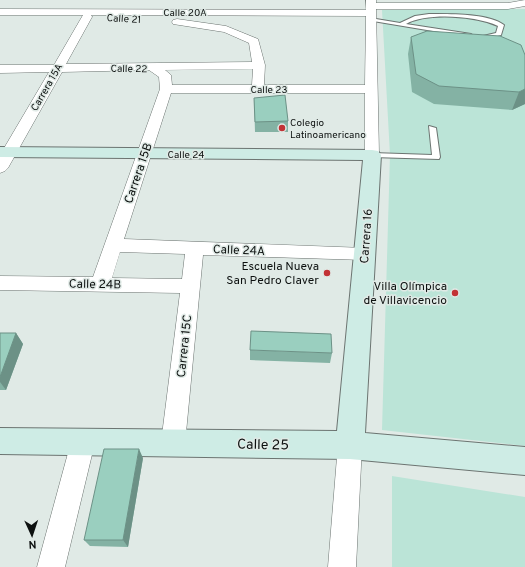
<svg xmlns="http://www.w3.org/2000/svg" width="525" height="567" font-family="Overpass,sans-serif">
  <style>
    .green { fill: #bbe4d7 }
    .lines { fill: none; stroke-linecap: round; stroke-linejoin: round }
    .lane-casing { stroke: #6c7471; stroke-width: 2 }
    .street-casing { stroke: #6c7471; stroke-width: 1 }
    .secondary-casing { stroke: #6c7471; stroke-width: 2 }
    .lane { fill: #fff; fill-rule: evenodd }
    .street { fill: #fff; fill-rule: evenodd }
    .secondary { fill: #ceece5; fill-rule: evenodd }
    .wall { fill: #84b2a4 }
    .shaded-wall { fill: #6c9186 }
    .building { fill: #9acfbf; stroke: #6c9186 }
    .poi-dot { fill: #c23235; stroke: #e0eae6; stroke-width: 1.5 }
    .labels { text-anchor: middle; stroke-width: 3; stroke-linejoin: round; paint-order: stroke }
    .far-street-label { font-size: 10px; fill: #0d1110; stroke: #e0eae6 }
    .far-poi-label { font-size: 10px; fill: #0d1110; stroke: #e0eae6; text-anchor: start }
    .street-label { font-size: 12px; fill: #0d1110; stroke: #e0eae6 }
    .poi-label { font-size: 12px; fill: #0d1110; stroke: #e0eae6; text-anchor: end }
    .near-street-label { font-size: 14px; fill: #0d1110; stroke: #e0eae6 }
  </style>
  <rect width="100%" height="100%" fill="#e0eae6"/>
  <!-- green -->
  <path class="green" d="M525,9V446L382,430L390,155L382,10Z
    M392,476L525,497V567H392Z"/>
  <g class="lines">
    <defs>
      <path id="lane" d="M429,14C449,14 488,13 504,25L501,35L485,39L483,38V36L496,33L498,26C476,16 428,12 406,24L471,34L472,35L469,37L367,20L370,18L400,23L415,16Z
        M429,126L436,128L440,157L439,159L372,157L368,155L372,153L432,155Z"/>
      <path id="street" d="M366,0H376V3H508L525,0V6L508,9H376L379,155L377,158H367L365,155V93H171L124,239L365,248L371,249L374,254L371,259L365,260L203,255L185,443L182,451L173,455L164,451L161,443L180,293L0,290V276L93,277L160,89L159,77L149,70L62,72L8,168L5,171L0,173V155L49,72L0,73V65H54L83,15H0V9L366,10ZM91,15L366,16L365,85H264L265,65L258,39L226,26L177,19L173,20L172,22L173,24L224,32L249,43L252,62L66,64L92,17ZM253,69L252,85H172L171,75L165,70ZM120,252L185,254L182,279L112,278Z
        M83,430L92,434L95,442L65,567H37L71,442L74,434Z
        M350,433L359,437L362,445L356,567H328L338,445L341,437Z"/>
      <path id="secondary" d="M0,147L372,150L378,151L381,155L365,433L525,447V475L350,459L0,454V428L337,431L363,160L0,157Z"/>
    </defs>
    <!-- lane casing -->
    <use href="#lane" class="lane-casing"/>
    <!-- street casing -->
    <use href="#street" class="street-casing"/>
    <!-- secondary casing -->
    <use href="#secondary" class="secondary-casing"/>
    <!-- lane -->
    <use href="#lane" class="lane"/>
    <!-- street -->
    <use href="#street" class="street"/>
    <!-- secondary -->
    <use href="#secondary" class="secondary"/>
  </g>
  <!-- wall -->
  <path class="wall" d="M411,37L525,55V104L512,110L434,104L412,92L408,54Z
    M254,98L288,121V132H255Z
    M0,333H16L23,344L6,390H0Z
    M250,350L332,353L330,363L250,360Z
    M143,458L128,547L90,546L84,540Z"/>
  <!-- shaded-wall -->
  <path class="shaded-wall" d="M525,89V104L512,110L519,92Z
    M16,333L23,344L6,390L0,382V377Z
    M139,449L143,458L128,547L123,540Z"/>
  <!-- building -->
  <path class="building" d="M427,31L500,36L521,45L525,55V89L519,92L439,86L416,74L411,37Z
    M285,95L288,121L255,122L254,98Z
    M251,331L331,334L332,353L250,350Z
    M0,333H16L0,377Z
    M104,449H139L123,540H84Z"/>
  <!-- markers -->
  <g class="poi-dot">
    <circle cx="282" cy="128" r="4"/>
    <circle cx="327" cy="273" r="4"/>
    <circle cx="455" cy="293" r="4"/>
  </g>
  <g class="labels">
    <!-- far-street labels -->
    <g class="far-street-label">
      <text x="185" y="16">Calle 20A</text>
      <text transform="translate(124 18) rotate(3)" y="4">Calle 21</text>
      <text transform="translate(129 68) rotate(1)" y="4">Calle 22</text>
      <text transform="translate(46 87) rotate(-60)" y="4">Carrera 15A</text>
      <text x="269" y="93">Calle 23</text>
      <text x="186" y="158">Calle 24</text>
    </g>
    <!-- far-poi labels -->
    <g class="far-poi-label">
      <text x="290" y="126">Colegio<tspan x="290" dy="12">Latinoamericano</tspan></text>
    </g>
    <!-- street labels -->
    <g class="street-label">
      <text transform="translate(138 173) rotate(-71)" y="4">Carrera 15B</text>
      <text transform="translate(366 236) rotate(-86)" y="4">Carrera 16</text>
      <text transform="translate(239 250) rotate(2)" y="4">Calle 24A</text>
      <text transform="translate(95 284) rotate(1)" y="4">Calle 24B</text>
      <text transform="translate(184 346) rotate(-84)" y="4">Carrera 15C</text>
    </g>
    <!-- poi labels -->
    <g class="poi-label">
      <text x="319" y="270">Escuela Nueva<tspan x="319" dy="14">San Pedro Claver</tspan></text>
      <text x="447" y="290">Villa Olímpica<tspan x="447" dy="14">de Villavicencio</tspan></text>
    </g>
    <!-- near-street labels -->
    <g class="near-street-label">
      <text transform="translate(263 444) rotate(1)" y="5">Calle 25</text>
    </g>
  </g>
  <!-- north arrow -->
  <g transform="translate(32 535) rotate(177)" stroke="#e0eae6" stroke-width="3" paint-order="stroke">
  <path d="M0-3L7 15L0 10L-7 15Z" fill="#0d1110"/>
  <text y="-6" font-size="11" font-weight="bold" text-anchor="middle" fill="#0d1110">N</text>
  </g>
</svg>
